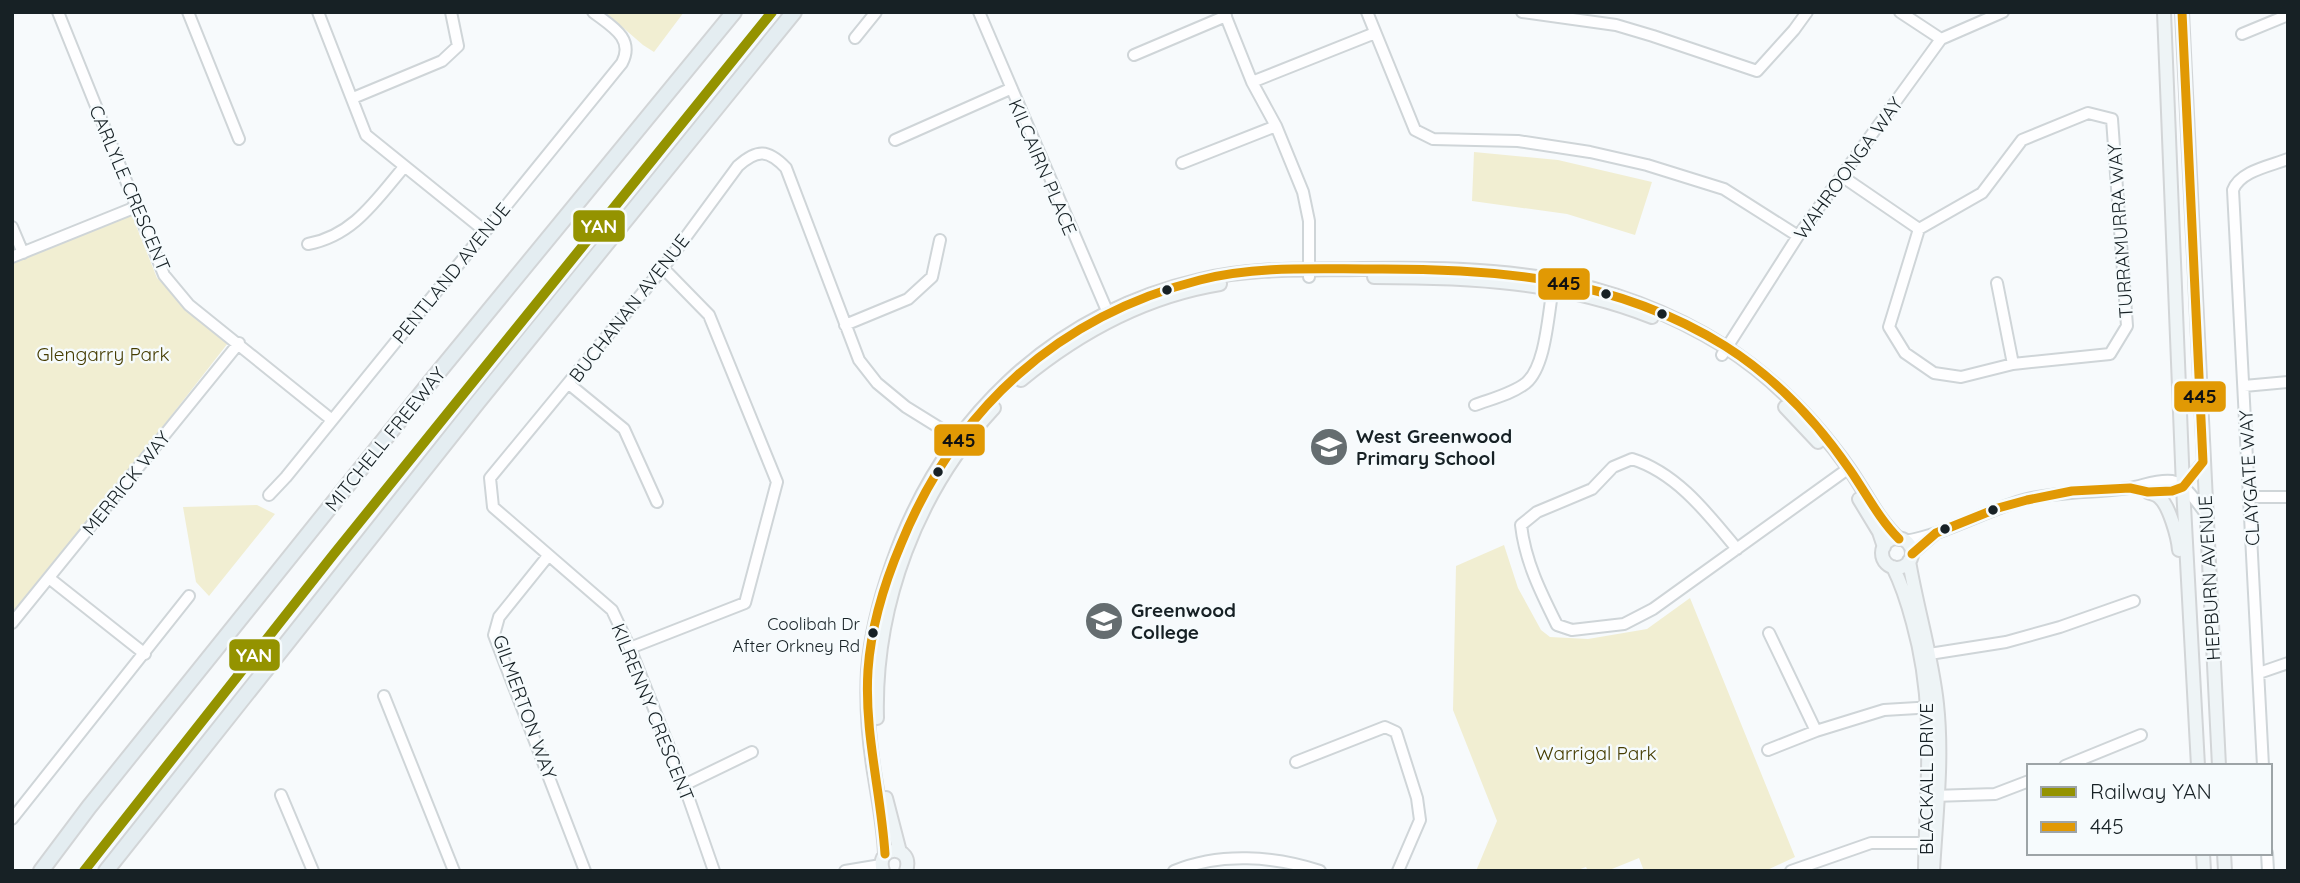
<svg xmlns="http://www.w3.org/2000/svg" width="2300" height="883" font-family="Quicksand,sans-serif">
  <style>
    .green { fill: #f1eed2 }
    .lines { fill: none; stroke-linecap: round; stroke-linejoin: round }
    .minor-casing { stroke: #cfd5d8; stroke-width: 14 }
    .major-casing { stroke: #d2d5d7; stroke-width: 16 }
    .highway-casing { stroke: #d2d5d7; stroke-width: 18 }
    .minor { stroke: #fefeff; stroke-width: 10 }
    .major { stroke: #eef4f6; stroke-width: 12 }
    .highway { stroke: #e4edf1; stroke-width: 14 }
    .bus-1-casing { stroke: #f6fbfd; stroke-width: 14 }
    .bus-1 { stroke: #e19904; stroke-width: 9 }
    .rail-1-casing { stroke: #f6fbfd; stroke-width: 16 }
    .rail-1 { stroke: #949300; stroke-width: 10 }
    .bus-dot { fill: #172125; stroke: #f6fbfd; stroke-width: 2.5 }
    .labels { text-anchor: middle; stroke-width: 5; stroke-linejoin: round; paint-order: stroke }
    .bus-label { font-size: 17px; fill: #172125; stroke: #f6fbfd; text-anchor: end }
    .street-label { font-size: 19px; fill: #172125; stroke: #f6fbfd }
    .park-label { font-size: 19px; fill: #453c00; stroke: #f6fbfd }
    .poi-label { font-size: 19px; font-weight: bold; fill: #172125; stroke: #f6fbfd; text-anchor: start }
    .line-badge { stroke: #f6fbfd; stroke-width: 2.5 }
    .badge-label { font-size: 19px; text-anchor: middle; font-weight: bold; fill: #fff }
    .pale-badge-label { font-size: 19px; text-anchor: middle; font-weight: bold; fill: #111 }
  </style>
  <rect width="100%" height="100%" fill="#f7fafc"/>
  <!-- green -->
  <path class="green" d="M605,12H684L654,52L643,45Z
    M1474,152L1558,160L1652,182L1635,235L1567,214L1472,201Z
    M131,213L157,278L228,343L12,620V264Z
    M257,505L275,514L209,596L196,582L183,507Z
    M1504,545L1518,588L1541,630L1550,637L1588,639L1647,629L1690,598L1795,857L1765,871H1644L1639,858L1607,871H1588L1586,867L1575,871H1476L1497,821L1453,710L1456,566Z"/>
  <g class="lines">
    <defs>
      <path id="minor" d="M58,12L164,275L189,305L332,420
        M188,12L239,139
        M318,12L366,135L485,231
        M979,12L1111,320
        M1224,12L1252,82L1276,126L1303,192L1309,221V277
        M1367,12L1415,130L1433,139L1518,141L1590,152L1647,165L1724,189L1798,236
        M1522,12L1616,25L1653,36L1757,71L1794,30L1807,12
        M1900,12L1941,39
        M2242,34L2288,15
        M855,38L876,12
        M1134,55L1226,16
        M1252,82L1375,33
        M353,98L442,61L458,46L451,12
        M2088,113L2112,119L2127,326L2110,354L2013,364L1961,377L1934,373L1905,353L1889,327L1919,229L1982,193L2022,140Z
        M895,140L1010,89
        M1182,163L1276,126
        M1843,177L1919,229
        M12,227L23,253
        M308,244C353,236 376,200 404,167
        M12,257L136,207
        M1997,283L2013,364
        M845,325L908,299L932,277L940,240
        M1722,355L1798,236L1941,39L2003,12
        M569,384L624,429L657,502
        M2244,386L2288,382
        M1475,405C1491,399 1512,394 1526,383C1547,365 1548,310 1554,282
        M2149,492C2183,490 2182,488 2203,462
        M269,495L286,477L622,63C635,38 611,26 593,12
        M2250,497H2288
        M1905,541C1947,534 1985,510 2027,499C2063,491 2094,493 2129,488C2143,486 2157,479 2172,481C2185,483 2198,504 2206,514
        M1737,549C1708,514 1677,473 1632,459L1613,467L1592,489L1537,512L1521,525C1525,561 1541,593 1557,625L1572,630L1624,624L1653,609L1849,468
        M1912,554L1934,535
        M548,556L499,617L494,635L585,871
        M49,578L145,654
        M12,623L239,343
        M1769,633L1816,731
        M630,648L745,603L777,482L709,315L663,268
        M1923,655L2006,642L2060,627L2134,601
        M2259,673L2288,663
        M384,696L454,871
        M1768,750L1816,731L1884,710L1934,707
        M1296,762L1385,727L1396,732L1417,798L1420,820L1398,871
        M2065,766L2141,735
        M2263,766L2233,190C2240,171 2270,166 2288,159
        M684,785L752,752
        M281,795L313,871
        M1933,796L1995,794L2029,781
        M12,819L189,596
        M2267,853L2268,871
        M714,871L684,785L630,648L612,610L493,507L490,478L663,268L738,166C757,149 768,149 786,168L859,360L877,383L906,407L964,443
        M845,871L881,865
        M1174,871C1220,852 1274,856 1320,871
        M1791,871L1871,843H1934"/>
      <path id="major" d="M2164,12L2183,487L2198,766
        M2182,12L2219,766
        M1374,277C1469,277 1562,281 1652,317
        M1021,380C1078,333 1146,296 1220,284
        M1785,407L1818,442
        M2148,492C2152,494 2156,494 2159,497C2169,505 2178,537 2179,550
        M1859,499L1879,532L1884,547
        M1882 553a15 15 0 1 1 30 0a15 15 0 1 1-30 0Z
        M1909,561C1917,609 1932,656 1937,704C1943,759 1936,816 1933,871
        M1893,567C1902,585 1908,604 1913,623C1937,709 1926,784 1925,871
        M877,718C874,605 917,491 994,408
        M886,798L900,852
        M2203,853L2204,871
        M2224,853L2225,871
        M885,854C884,828 879,803 875,778C869,743 866,705 868,670C871,634 880,599 892,565C941,422 1051,314 1200,280C1253,267 1307,270 1361,269C1497,267 1605,272 1724,346C1774,378 1816,422 1850,470C1866,493 1878,520 1899,539
        M883,871C874,844 915,844 906,871"/>
      <path id="highway" d="M41,871L89,807L432,380L734,12
        M106,871L478,402L794,12"/>
    </defs>
    <!-- minor casing -->
    <use href="#minor" class="minor-casing"/>
    <!-- major casing -->
    <use href="#major" class="major-casing"/>
    <!-- highway casing -->
    <use href="#highway" class="highway-casing"/>
    <!-- minor -->
    <use href="#minor" class="minor"/>
    <!-- major -->
    <use href="#major" class="major"/>
    <!-- highway -->
    <use href="#highway" class="highway"/>
    <defs>
      <path id="bus-1" d="M1912,554L1936,533L1998,508L2027,500L2072,491L2130,488L2148,492L2172,491L2183,487L2203,462L2182,12
        M885,854C881,792 864,733 868,670C871,627 884,584 901,544C956,409 1058,316 1200,280C1255,266 1313,269 1369,269C1496,268 1614,277 1725,346C1774,377 1817,422 1850,470C1866,493 1879,519 1899,539"/>
    </defs>
    <!-- bus-1 casing -->
    <use href="#bus-1" class="bus-1-casing"/>
    <!-- bus-1 -->
    <use href="#bus-1" class="bus-1"/>
    <defs>
      <path id="rail-1" d="M84,871L333,555L772,12"/>
    </defs>
    <!-- rail-1 casing -->
    <use href="#rail-1" class="rail-1-casing"/>
    <!-- rail-1 -->
    <use href="#rail-1" class="rail-1"/>
  </g>
  <!-- icons -->
  <defs>
    <symbol id="school-disc" viewBox="-11 -11 22 22"><circle r="9.5" fill="#656d70" stroke="#f6fbfd"/><path d="M0-5L7-2L0 1L-7-2ZM-4 1L0 2.5L4 1V4Q0 6-4 4Z" fill="#fff"/></symbol>
  </defs>
  <g fill-rule="evenodd">
    <use href="#school-disc" x="1307" y="425" width="44" height="44"/>
    <use href="#school-disc" x="1082" y="599" width="44" height="44"/>
  </g>
  <!-- markers -->
  <g class="bus-dot">
    <circle cx="1167" cy="290" r="6"/>
    <circle cx="1606" cy="294" r="6"/>
    <circle cx="1662" cy="314" r="6"/>
    <circle cx="938" cy="472" r="6"/>
    <circle cx="1993" cy="510" r="6"/>
    <circle cx="1945" cy="529" r="6"/>
    <circle cx="873" cy="633" r="6"/>
  </g>
  <g class="labels">
    <!-- bus labels -->
    <g class="bus-label">
      <text x="860" y="630">Coolibah Dr<tspan x="860" dy="22">After Orkney Rd</tspan></text>
    </g>
    <!-- street labels -->
    <g class="street-label">
      <text transform="translate(1043 167) rotate(67)" y="7">KILCAIRN PLACE</text>
      <text transform="translate(1848 168) rotate(-54)" y="7">WAHROONGA WAY</text>
      <text transform="translate(130 188) rotate(67)" y="7">CARLYLE CRESCENT</text>
      <text transform="translate(2120 231) rotate(-94)" y="7">TURRAMURRA WAY</text>
      <text transform="translate(451 273) rotate(-51)" y="7">PENTLAND AVENUE</text>
      <text transform="translate(629 308) rotate(-52)" y="7">BUCHANAN AVENUE</text>
      <text transform="translate(385 439) rotate(-51)" y="7">MITCHELL FREEWAY</text>
      <text transform="translate(2249 478) rotate(-93)" y="7">CLAYGATE WAY</text>
      <text transform="translate(126 483) rotate(-51)" y="7">MERRICK WAY</text>
      <text transform="translate(2209 578) rotate(-93)" y="7">HEPBURN AVENUE</text>
      <text transform="translate(525 707) rotate(70)" y="7">GILMERTON WAY</text>
      <text transform="translate(653 712) rotate(68)" y="7">KILRENNY CRESCENT</text>
      <text transform="translate(1926 779) rotate(-90)" y="7">BLACKALL DRIVE</text>
    </g>
    <!-- park labels -->
    <g class="park-label">
      <text x="103" y="361">Glengarry Park</text>
      <text x="1596" y="760">Warrigal Park</text>
    </g>
    <!-- poi labels -->
    <g class="poi-label">
      <text x="1356" y="443">West Greenwood<tspan x="1356" dy="22">Primary School</tspan></text>
      <text x="1131" y="617">Greenwood<tspan x="1131" dy="22">College</tspan></text>
    </g>
  </g>
  <g class="line-badge">
    <rect x="572" y="209" width="54" height="34" rx="7" fill="#949300"/>
    <rect x="1537" y="267" width="54" height="34" rx="7" fill="#e19904"/>
    <rect x="2173" y="380" width="54" height="33" rx="7" fill="#e19904"/>
    <rect x="933" y="423" width="53" height="34" rx="7" fill="#e19904"/>
    <rect x="228" y="638" width="53" height="34" rx="7" fill="#949300"/>
  </g>
  <g class="badge-label">
    <text x="599" y="233">YAN</text>
    <text x="254" y="662">YAN</text>
  </g>
  <g class="pale-badge-label">
    <text x="1564" y="290">445</text>
    <text x="2200" y="403">445</text>
    <text x="959" y="447">445</text>
  </g>
  <!-- border -->
  <rect width="2300" height="883" fill="none" stroke="#172125" stroke-width="28"/>
  <!-- legend -->
  <rect x="2027" y="764" width="245" height="91" fill="#f6fbfd" stroke="#9da4a7" stroke-width="2"/>
  <rect x="2041" y="787" width="35" height="10" fill="#949300" stroke="#9da4a7" stroke-width="2"/>
  <text x="2090" y="799" font-size="21" fill="#172125">Railway YAN</text>
  <rect x="2041" y="822" width="35" height="10" fill="#e19904" stroke="#9da4a7" stroke-width="2"/>
  <text x="2090" y="834" font-size="21" fill="#172125">445</text>
</svg>
